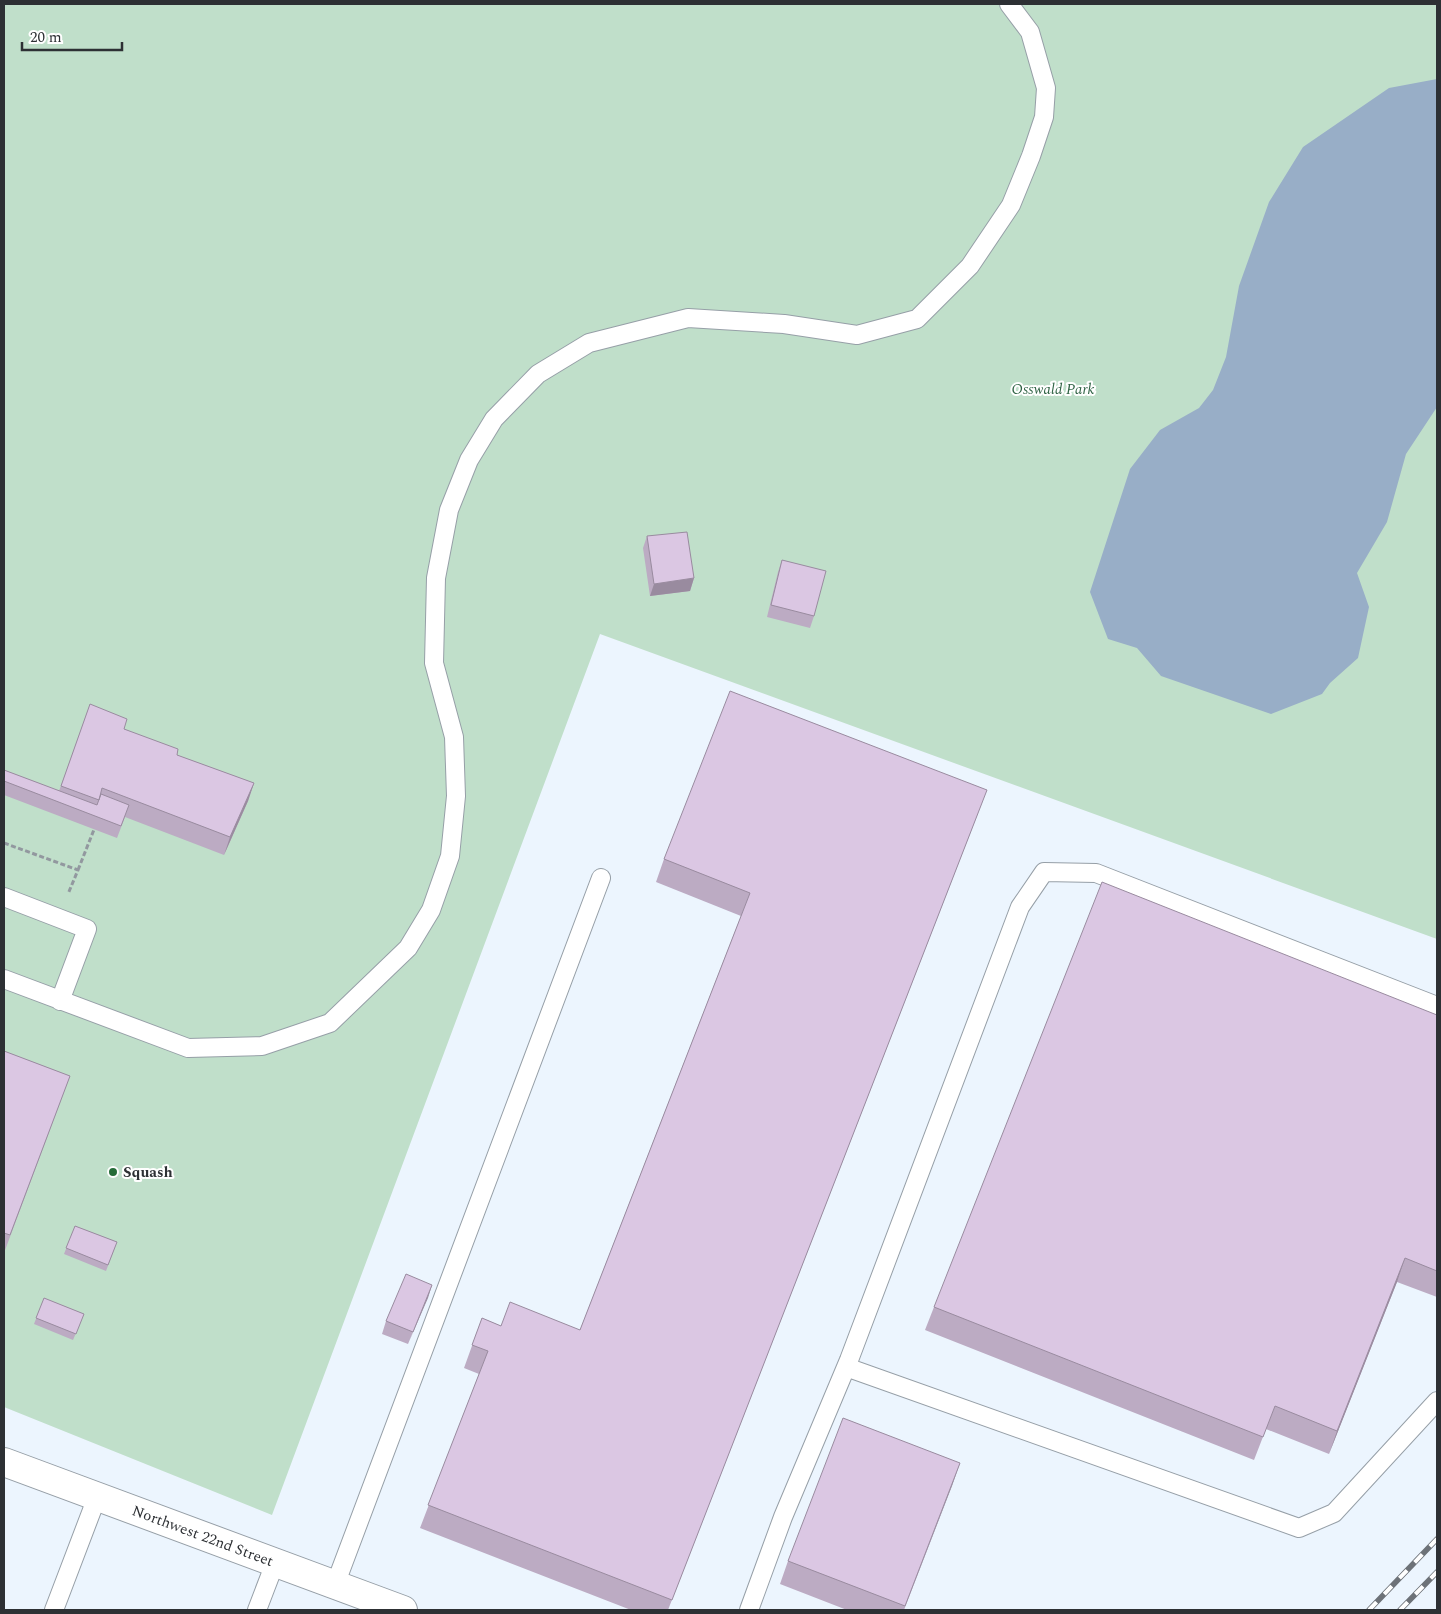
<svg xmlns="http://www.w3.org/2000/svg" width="1441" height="1614" font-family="Spectral,serif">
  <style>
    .green { fill: #c0dfca }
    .water { fill: #98aec7 }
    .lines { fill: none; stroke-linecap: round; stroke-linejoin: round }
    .lane-casing { stroke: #969fa7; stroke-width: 20 }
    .street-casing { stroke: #969fa7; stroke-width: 30 }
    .path { stroke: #92989f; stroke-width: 3; stroke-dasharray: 5 2.5; stroke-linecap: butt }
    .lane { stroke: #fff; stroke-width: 18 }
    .street { stroke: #fff; stroke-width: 28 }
    .rail-casing { stroke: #6d7278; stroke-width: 5.5 }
    .rail { stroke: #fff; stroke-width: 4; stroke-dasharray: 11; stroke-linecap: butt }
    .wall { fill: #bcabc3 }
    .shaded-wall { fill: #998b9f }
    .building { fill: #dbc7e3; stroke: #998b9f }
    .poi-dot { fill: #256c38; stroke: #fff; stroke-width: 2 }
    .labels { text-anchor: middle; stroke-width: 4; stroke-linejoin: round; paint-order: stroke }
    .park-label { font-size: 15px; font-style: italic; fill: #316446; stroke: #fff }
    .poi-label { font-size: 15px; font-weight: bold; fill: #2d3034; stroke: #fff; text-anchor: start }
    .street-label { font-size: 15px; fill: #2d3034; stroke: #fff }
  </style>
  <rect width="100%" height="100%" fill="#ecf5fe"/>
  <!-- green -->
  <path class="green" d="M4,4H1437V939L600,634L272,1515L4,1407Z"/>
  <!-- water -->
  <path class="water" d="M1437,79V407L1406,454L1387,522L1357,573L1369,607L1358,658L1330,683L1322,694L1271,714L1161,676L1137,648L1108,639L1090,592L1130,469L1160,430L1199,408L1213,390L1226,357L1239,286L1269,202L1303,147L1389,88Z"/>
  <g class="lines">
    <defs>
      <path id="lane" d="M4,897L87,929L60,1001
        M4,979L188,1048L262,1046L330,1023L408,948L431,910L450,856L456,796L454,737L434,663L436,578L449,510L469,460L494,419L538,374L589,343L688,318L784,324L857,335L917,319L970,266L1011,205L1031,156L1044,117L1046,88L1030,32L1009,4
        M846,1367L1299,1528L1334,1513L1437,1401
        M335,1585L601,878
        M54,1610L97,1497
        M257,1610L275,1563
        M749,1610L783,1517L849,1360L1020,907L1044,872L1096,873L1437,1006"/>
      <g id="street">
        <path id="s1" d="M4,1462L403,1610"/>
      </g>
    </defs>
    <!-- lane casing -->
    <use href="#lane" class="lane-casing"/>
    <!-- street casing -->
    <use href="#street" class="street-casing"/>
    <!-- path -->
    <path class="path" d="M4,843L78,870L68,894
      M78,870L95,827"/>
    <!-- lane -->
    <use href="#lane" class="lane"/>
    <!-- street -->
    <use href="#street" class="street"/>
    <defs>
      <path id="rail" d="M1369,1610L1437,1539
        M1400,1610L1437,1572"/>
    </defs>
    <!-- rail casing -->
    <use href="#rail" class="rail-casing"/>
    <!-- rail -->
    <use href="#rail" class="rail"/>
  </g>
  <!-- wall -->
  <path class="wall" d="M647,536L694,578L690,591L650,596L643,548Z
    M782,560L814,616L810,628L767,617L778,572Z
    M90,704L124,729L177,755L254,783L248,801L224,855L125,817L117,838L4,795V770L59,791Z
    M978,813L668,1610H631L420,1528L479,1374L464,1368L482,1318L501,1326L580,1330L741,916L656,882L664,859Z
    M1437,1015V1297L1397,1282L1329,1454L1266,1429L1254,1460L925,1330L934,1307Z
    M4,1051L70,1076L4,1253Z
    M75,1226L117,1242L106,1271L64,1254Z
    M432,1285L408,1344L382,1334L386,1321Z
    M44,1298L84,1314L73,1340L34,1324Z
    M960,1463L904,1610H847L780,1584L788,1561Z"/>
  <!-- shaded-wall -->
  <path class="shaded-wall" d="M694,578L690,591L650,596L654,584Z
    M254,783L248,801L224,855L230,837Z
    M987,790L978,813L668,1610Z
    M1405,1258L1397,1282L1329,1454L1337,1431Z
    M432,1285L428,1298L408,1344L413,1332Z
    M960,1463L952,1486L904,1610Z"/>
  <!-- building -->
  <path class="building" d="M687,532L694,578L654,584L647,536Z
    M782,560L826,571L814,616L771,605Z
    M730,691L987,790L672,1600L428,1505L488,1351L472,1345L482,1318L501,1326L510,1302L580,1330L750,893L664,859Z
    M90,704L127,719L124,729L178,749L177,755L254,783L230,837L102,788L99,800L61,786Z
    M4,770L97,805L101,794L129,805L121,826L4,781Z
    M1102,882L1437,1015V1271L1405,1258L1337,1431L1275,1406L1263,1437L934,1307Z
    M4,1051L70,1076L10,1235L4,1233Z
    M75,1226L117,1242L108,1265L66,1248Z
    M406,1274L432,1285L413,1332L386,1321Z
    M44,1298L84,1314L76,1334L36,1318Z
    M843,1418L960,1463L905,1606L788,1561Z"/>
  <!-- markers -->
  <circle class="poi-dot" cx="113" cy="1172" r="5"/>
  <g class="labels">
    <!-- park labels -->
    <g class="park-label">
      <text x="1053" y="394">Osswald Park</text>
    </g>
    <!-- poi labels -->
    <g class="poi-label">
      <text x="123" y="1177">Squash</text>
    </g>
    <!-- street labels -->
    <g class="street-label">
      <text dy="5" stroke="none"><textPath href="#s1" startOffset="212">Northwest 22nd Street</textPath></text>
    </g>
  </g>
  <!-- border -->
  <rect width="1441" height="1614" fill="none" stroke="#2d3034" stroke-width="10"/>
  <!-- scale -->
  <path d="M22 42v8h100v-8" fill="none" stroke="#2d3034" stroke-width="2.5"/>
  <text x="30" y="42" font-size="15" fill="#2d3034" stroke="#ffffff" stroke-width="4" paint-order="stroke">20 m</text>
</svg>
